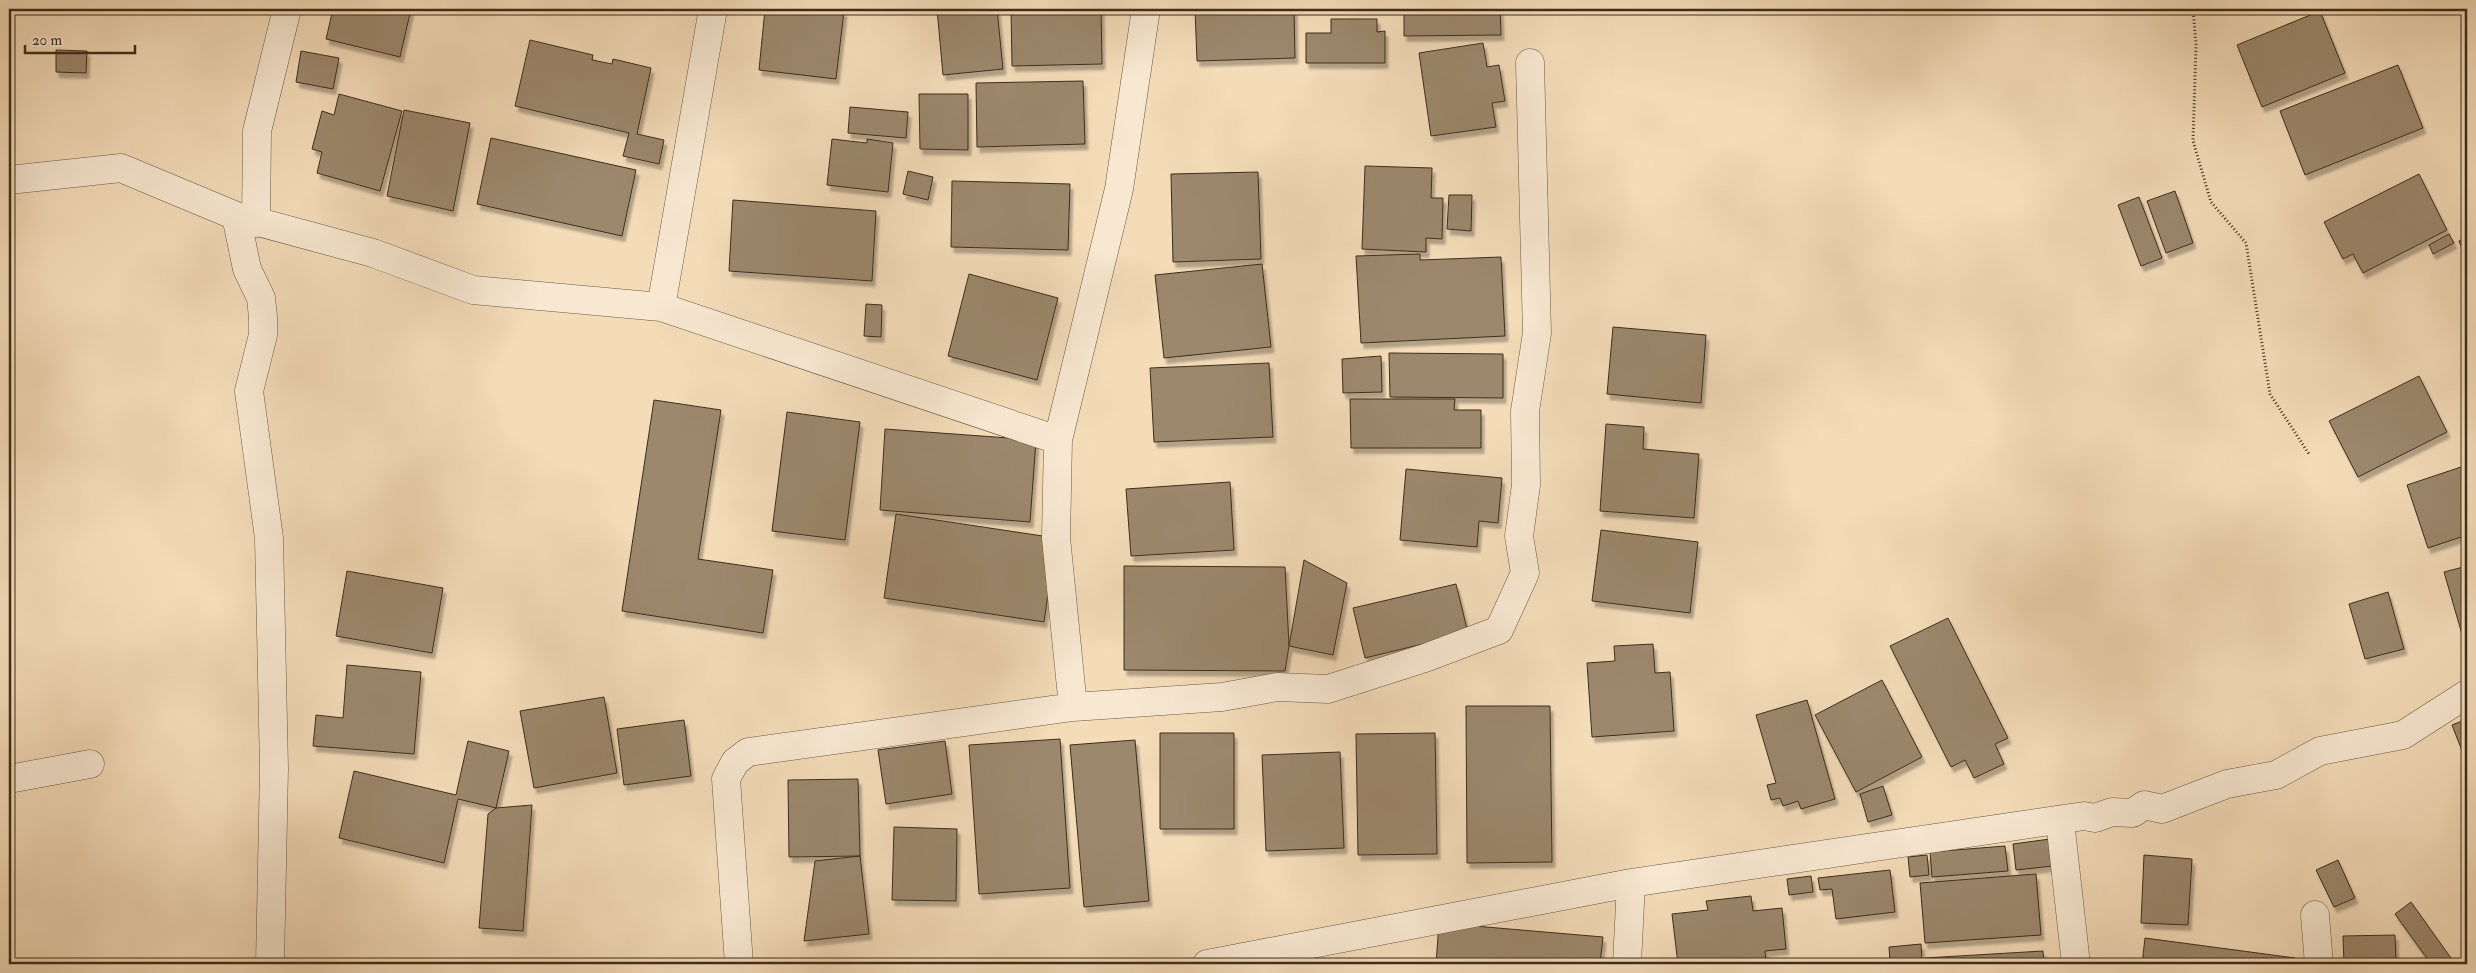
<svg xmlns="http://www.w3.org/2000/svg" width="2476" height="973" font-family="'IM FELL Double Pica',serif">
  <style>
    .building { fill: #9c886d; stroke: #3d2d1b; filter: url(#shadow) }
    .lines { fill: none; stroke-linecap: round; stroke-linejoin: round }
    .minor-casing { stroke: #6b5942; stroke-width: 29 }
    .path { stroke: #3d2d1b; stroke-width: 3; stroke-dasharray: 1 2.5; stroke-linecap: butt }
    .minor { stroke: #f8e8d2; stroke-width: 28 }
  </style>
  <defs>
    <filter id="shadow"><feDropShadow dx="3" dy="5.5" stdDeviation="1" flood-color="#0004"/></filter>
  </defs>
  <rect width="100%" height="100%" fill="#f4dcb9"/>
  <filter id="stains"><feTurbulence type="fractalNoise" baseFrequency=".004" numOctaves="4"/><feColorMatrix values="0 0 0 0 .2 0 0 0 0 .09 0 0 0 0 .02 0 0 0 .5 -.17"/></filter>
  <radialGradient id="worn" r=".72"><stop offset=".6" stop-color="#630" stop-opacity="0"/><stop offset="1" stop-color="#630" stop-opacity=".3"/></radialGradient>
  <!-- building -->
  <path class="building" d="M333,9H411L400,57L326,39Z
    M765,9H821L844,11L836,79L759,70Z
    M937,9H997L1003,69L943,75Z
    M1011,9H1101L1102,64L1012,66Z
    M1195,9H1294L1295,58L1197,61Z
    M1404,9H1500L1501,35L1404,36Z
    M2320,11L2345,73L2262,107L2237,45Z
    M1331,19H1377V32L1385,31V63H1306V33H1331Z
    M530,40L593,55L592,60L612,64L613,59L651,68L637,134L664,140L659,164L623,156L629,133L515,106Z
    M1483,43L1487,67L1499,65L1505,101L1492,103L1496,127L1431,136L1419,53Z
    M56,50L87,51L86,73L56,72Z
    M301,51L339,58L333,89L296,82Z
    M2398,65L2423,128L2305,175L2280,111Z
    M1083,81L1085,144L977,147L976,83Z
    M339,94L402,111L380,191L317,173L322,152L312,149L322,111L334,115Z
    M919,94H968V150L920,149Z
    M850,107L908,112L906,138L848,133Z
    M404,110L470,123L453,211L387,196Z
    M491,138L636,170L622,236L477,204Z
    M832,139L867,143V139L893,143L888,192L827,185Z
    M1365,166L1432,168L1431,198H1443L1442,239L1426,238V252L1362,249Z
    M908,171L933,177L928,200L903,194Z
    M1258,172L1261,259L1173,262L1171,174Z
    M2419,174L2447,230L2363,273L2353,254L2343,259L2324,222Z
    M952,181L1070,184L1068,250L951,247Z
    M2175,191L2193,243L2166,253L2147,201Z
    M1449,195H1472L1471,231L1447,229Z
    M2139,197L2162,258L2141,266L2118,205Z
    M733,200L876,211L872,281L729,271Z
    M2449,234L2454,243L2433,254L2429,245Z
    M2467,237V261L2459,241Z
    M1420,254V260L1501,257L1505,336L1361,343L1356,256Z
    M1262,264L1271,347L1164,358L1155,275Z
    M969,274L1058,298L1037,380L948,356Z
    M866,304L882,305L881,337L864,336Z
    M1613,327L1706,335L1701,403L1607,394Z
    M1389,353L1503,354V398L1390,397Z
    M1381,356L1382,392L1343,393L1342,359Z
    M1269,363L1273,437L1154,442L1150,368Z
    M2419,376L2447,432L2358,477L2329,421Z
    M1350,399H1455L1454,410H1481V448H1351Z
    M654,400L721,410L698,559L773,570L763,633L622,611Z
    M787,412L860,422L845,540L772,531Z
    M1606,424L1644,427L1643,449L1699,454L1694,518L1600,511Z
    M885,429L1036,440L1030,522L880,510Z
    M2467,465V535L2428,548L2407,485Z
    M1406,469L1502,478L1498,523L1479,521L1477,547L1400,540Z
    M1230,482L1234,550L1131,556L1126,489Z
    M896,514L1056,538L1044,622L884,598Z
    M1601,530L1698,542L1690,613L1592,601Z
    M1304,560L1347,583L1333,655L1289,646Z
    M1124,566L1285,567L1289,646L1285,671L1124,670Z
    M2467,566V640L2464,641L2444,572Z
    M347,571L443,588L432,653L336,636Z
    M1456,584L1468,633L1365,658L1353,608Z
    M2388,592L2404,649L2365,659L2349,604Z
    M1948,618L2008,738L1995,744L2004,764L1974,778L1965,760L1951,767L1890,646Z
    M1653,644L1655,673L1670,672L1674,731L1592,737L1587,663L1615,661L1614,646Z
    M347,665L421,672L414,754L313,746L316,715L343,718Z
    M1882,680L1922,757L1856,792L1815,715Z
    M604,697L617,773L534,788L520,711Z
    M1807,700L1835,799L1801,809L1798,801L1783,806L1780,798L1771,800L1767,785L1776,783L1756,715Z
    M1466,706H1550L1552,862L1467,863Z
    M2467,719V751L2463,753L2452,725Z
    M684,720L691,776L624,785L617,729Z
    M1160,733H1234V829H1160Z
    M1435,733L1437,854L1358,855L1356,734Z
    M1060,739L1070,888L979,894L969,745Z
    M1135,740L1149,901L1084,907L1070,745Z
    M468,741L509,751L496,808L458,799L444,863L339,838L354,771L456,795Z
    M945,741L952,794L886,804L878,750Z
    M1340,752L1344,848L1266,851L1262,755Z
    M858,779L860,856L789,857L788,780Z
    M1883,786L1892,815L1868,822L1860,794Z
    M532,805L523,931L479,928L488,814L496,808Z
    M894,827L957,829L956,901L892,900Z
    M2050,839L2053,866L2016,870L2013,844Z
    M2005,846L2008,871L1932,877L1930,852Z
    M1927,855L1929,875L1910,877L1908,857Z
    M2144,855L2192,859L2188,925L2141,923Z
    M860,856L869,934L804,941L815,861Z
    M2338,860L2355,898L2334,907L2316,870Z
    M1890,870L1895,912L1836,919L1832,889L1820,890L1818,878Z
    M2036,874L2041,935L1925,943L1920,883Z
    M1811,876L1813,892L1789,895L1787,879Z
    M1751,896L1753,911L1782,908L1786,949L1765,951L1766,964H1678L1672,914L1708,910L1706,901Z
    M2411,902L2453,961L2449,964H2431L2395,914Z
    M1439,923L1603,937L1600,964H1436Z
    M2395,935L2396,964H2344L2343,936Z
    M2145,938L2295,958L2294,964H2142Z
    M1921,944L1922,960L1890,962L1889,947Z
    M2043,951L2044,964H1926L1925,958Z"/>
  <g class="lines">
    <defs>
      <path id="minor" d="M9,180L121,168L236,216L373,253L473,290L661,307L1058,440
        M236,216L247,269L261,298L263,317V335L249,391L269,538L274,768L270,964
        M256,223L257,131L287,9
        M661,307L713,9
        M1073,707L1056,538L1058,440L1119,189L1146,9
        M9,779L90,764
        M2060,821L2076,964
        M2315,915L2319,964
        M739,964L726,779L735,762L748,752L1073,707L1222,697L1277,687L1328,689L1425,658L1499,630L1525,573L1519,536L1526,485L1525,411L1537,333L1530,63
        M1207,964L1631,883L2084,816L2095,818L2112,812L2133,813L2144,805L2162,809L2227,784L2276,775L2320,751L2403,735L2467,694
        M1627,964L1631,883"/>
    </defs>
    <!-- minor casing -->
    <use href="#minor" class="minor-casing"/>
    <!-- path -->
    <path class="path" d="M2193,9L2196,45L2193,141L2211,202L2246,243L2270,394L2309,454"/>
    <!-- minor -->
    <use href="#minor" class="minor"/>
  </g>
  <!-- margin -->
  <rect width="2476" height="973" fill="none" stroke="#f4dcb9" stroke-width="30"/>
  <rect x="10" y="10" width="2456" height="953" fill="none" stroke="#3d2d1b" stroke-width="2.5"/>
  <rect x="15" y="15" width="2446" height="943" fill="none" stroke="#3d2d1b"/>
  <!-- scale -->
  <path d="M25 45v8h110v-8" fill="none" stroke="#3d2d1b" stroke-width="2.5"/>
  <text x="32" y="45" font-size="15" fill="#3d2d1b" stroke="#f8e8d2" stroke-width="4" paint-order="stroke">20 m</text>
  <rect width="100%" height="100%" filter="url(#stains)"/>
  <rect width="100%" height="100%" fill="url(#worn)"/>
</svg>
